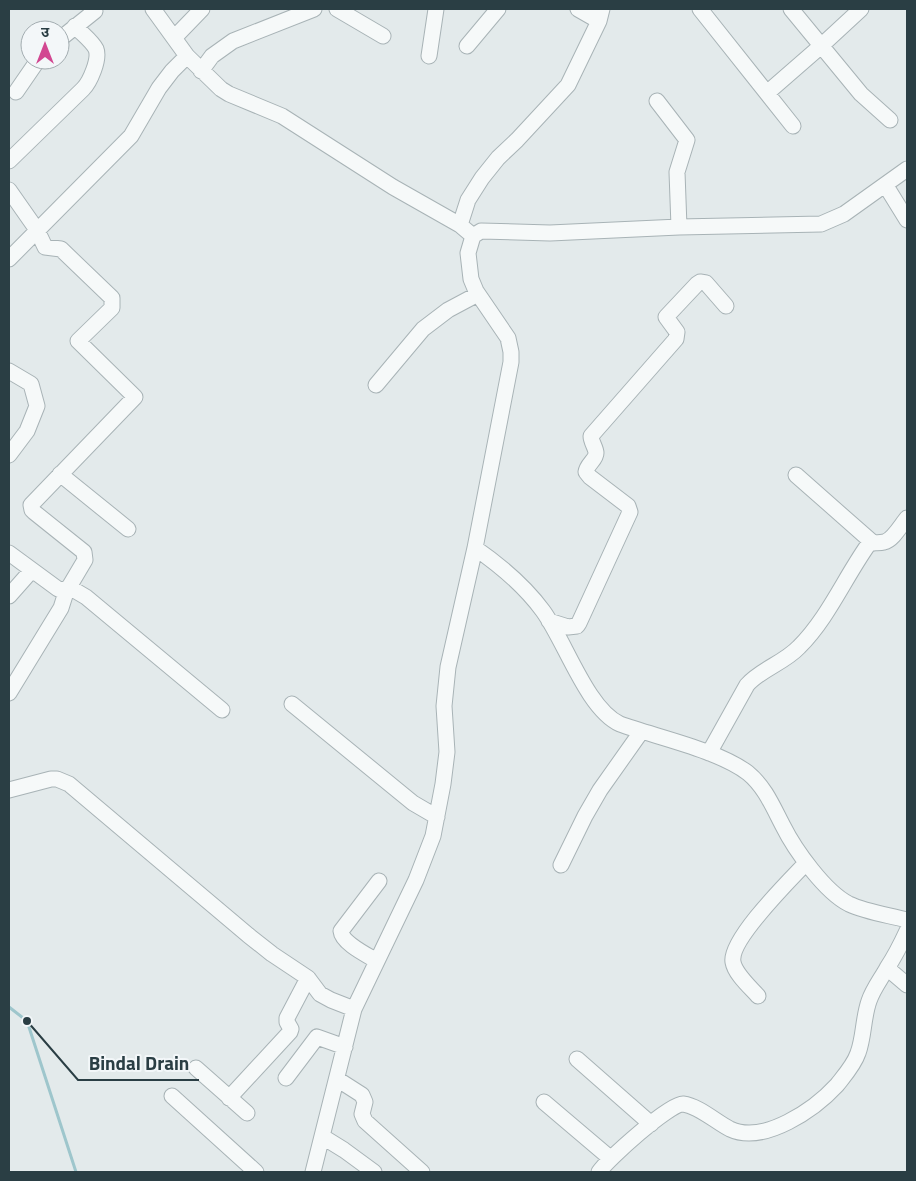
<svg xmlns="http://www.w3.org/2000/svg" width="916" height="1181" font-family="'Titillium Web','Noto Sans Devanagari',sans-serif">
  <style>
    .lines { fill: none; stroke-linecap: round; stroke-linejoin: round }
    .stream { stroke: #9ec6cc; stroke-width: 3 }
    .minor-casing { stroke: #a8b3b6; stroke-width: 17 }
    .minor { stroke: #f6f9f9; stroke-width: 15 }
    .leader { fill: none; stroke: #2a3e44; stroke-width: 2 }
    .callout-dot { fill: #2a3e44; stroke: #f3f7f9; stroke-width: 2 }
    .callout-label { font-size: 19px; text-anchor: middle; font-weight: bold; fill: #2a3e44; stroke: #f3f7f9; stroke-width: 4; stroke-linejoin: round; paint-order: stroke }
  </style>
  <rect width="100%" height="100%" fill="#e3eaeb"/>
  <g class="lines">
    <!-- stream -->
    <path class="stream" d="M9,1007L27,1021L76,1172"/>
    <defs>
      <path id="minor" d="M153,9L187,56L221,89L229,94L282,116L393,187L460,225L473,236
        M337,9L383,36
        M578,9L599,21L602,9
        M700,9L793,126
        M791,9L861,94L890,120
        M174,38L202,9
        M60,39L95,11L91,9
        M467,46L498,9
        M429,56L436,9
        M201,71L212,56L233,41L314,9
        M16,92L38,60
        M767,93L821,46L861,9
        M657,101L687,140L677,172L679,227
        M9,161L83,89C90,82 100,59 96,49C92,41 81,33 75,26
        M886,186L907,220
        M9,190L37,230L45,247L61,249L112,298V308L78,341L135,397L31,505L32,510L34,512L84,552L85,560L69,587L64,590L58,589L9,553
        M460,225L468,200L482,178L498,158L517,140L568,85L599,21
        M9,259L131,136L159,88L172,71L187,56
        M9,371L31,384L37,406L27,431L9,455
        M376,385L423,329L448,310L478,294
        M60,474L128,529
        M796,475L872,542
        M475,548C501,566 524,585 543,611C565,641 587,709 620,724C656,737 718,750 748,773C765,787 773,807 783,826C795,850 825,892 849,904C866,912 888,915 907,920
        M69,587L86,597L222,710
        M9,596L32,570
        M549,621L568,627L577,626L579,623L630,512L628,506L590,477L586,472C587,464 596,460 596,453C596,448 591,442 591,436L676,339L677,332L666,317L697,284L700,282L706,283L726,306
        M9,693L61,608L67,589
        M292,704L413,803L437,817
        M709,753L747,685C761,669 784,663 799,647C828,618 844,579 868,545C873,541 877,544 884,542C893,540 901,525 907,518
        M9,790L51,779H57L69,784L248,935L272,954L308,978L320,994L331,1000L354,1009
        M561,865L585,816L600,790L641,732
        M377,961C367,955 342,943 341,931L379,881
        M887,968L907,985
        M758,996C750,987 735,974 733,962C729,940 790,880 806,863
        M577,1059L651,1124
        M196,1068L247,1113
        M286,1078L317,1037L345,1047
        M337,1079L362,1095L365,1102L362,1114L365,1121L422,1172
        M172,1096L256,1172
        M229,1098L290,1032L291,1029L287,1022V1018L308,978
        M544,1102L610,1158
        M323,1137L344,1150L374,1172
        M313,1172L354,1009L416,880L433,836L443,784L447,752L444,706L448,667L475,548L511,362V352L508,338L476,291L471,279L468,253L473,236L481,231L550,233L679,227L821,224L844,214L907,169
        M599,1172C607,1160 670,1103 683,1104C699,1106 716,1122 730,1129C764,1145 815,1109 837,1085C844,1076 854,1065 858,1053C864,1037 863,1018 869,1001C873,989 881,979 887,968C895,956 901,944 907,931"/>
    </defs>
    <!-- minor casing -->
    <use href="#minor" class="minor-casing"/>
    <!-- minor -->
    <use href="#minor" class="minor"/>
  </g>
  <!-- callouts -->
  <path class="leader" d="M27 1021L78 1080H199"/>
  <circle class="callout-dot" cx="27" cy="1021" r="5"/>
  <g class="callout-label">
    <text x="139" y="1070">Bindal Drain</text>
  </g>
  <!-- border -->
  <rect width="916" height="1181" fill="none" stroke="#2a3e44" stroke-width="20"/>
  <!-- north arrow -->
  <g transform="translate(45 45)"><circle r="24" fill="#f3f7f9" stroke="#a3adb1"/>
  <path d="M0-4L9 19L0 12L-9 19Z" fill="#d24791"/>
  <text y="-8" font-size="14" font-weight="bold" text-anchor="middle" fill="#2a3e44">उ</text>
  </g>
</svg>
